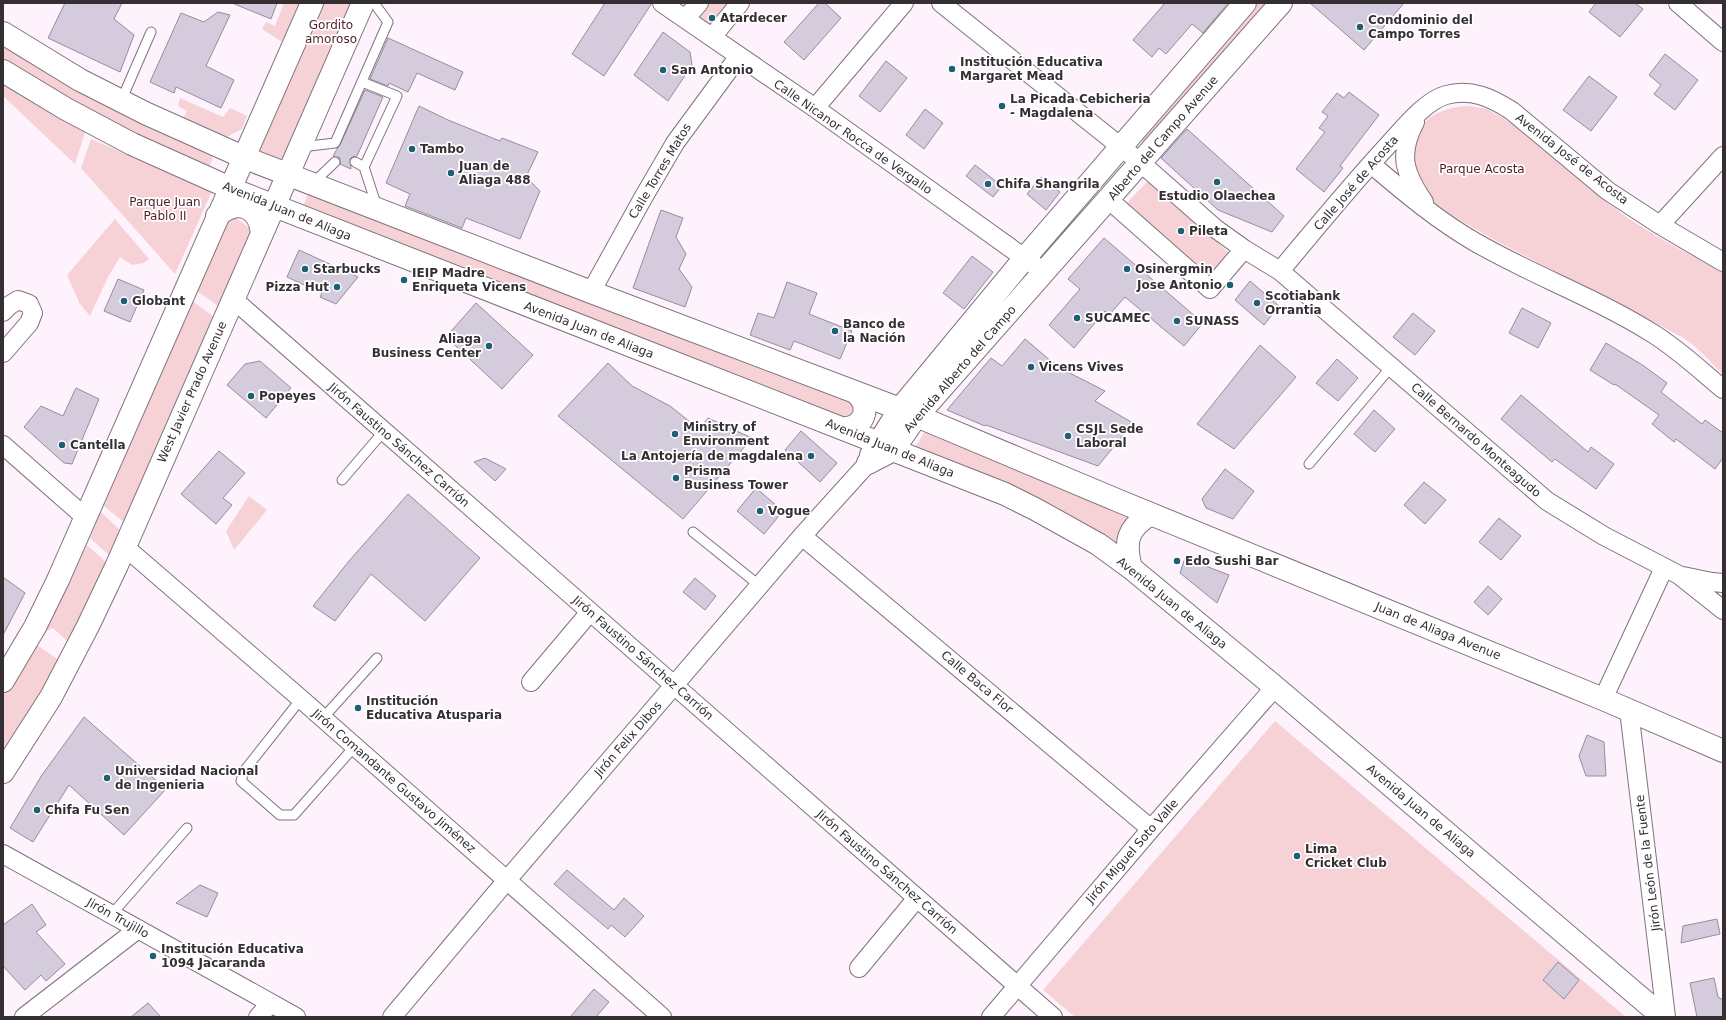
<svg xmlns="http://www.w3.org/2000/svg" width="1726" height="1020" font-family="'DejaVu Sans',sans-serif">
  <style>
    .green { fill: #f6d1d6 }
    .building { fill: #d4ccdc; stroke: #948d9c }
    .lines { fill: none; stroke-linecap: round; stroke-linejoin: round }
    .service-casing { stroke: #7f737e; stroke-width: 11 }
    .minor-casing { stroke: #7f737e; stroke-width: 20 }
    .secondary-casing { stroke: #7f737e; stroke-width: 24 }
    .primary-casing { stroke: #7f737e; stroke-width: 24 }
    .service { stroke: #fff; stroke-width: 9 }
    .minor { stroke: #fff; stroke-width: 18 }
    .secondary { stroke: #fff; stroke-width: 22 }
    .primary { stroke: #fff; stroke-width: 22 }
    .poi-dot { fill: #1f5f74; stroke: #fff; stroke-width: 1.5 }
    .labels { text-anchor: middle; stroke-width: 3.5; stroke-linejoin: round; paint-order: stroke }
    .poi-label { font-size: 12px; font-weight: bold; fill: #352f34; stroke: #fff; text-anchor: start }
    .park-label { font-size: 12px; fill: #521b28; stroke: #fff }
    .street-label { font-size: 12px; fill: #352f34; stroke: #fff }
  </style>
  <rect width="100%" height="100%" fill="#fef2fd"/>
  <!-- green -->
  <path class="green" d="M284,3H299L282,42L262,29L266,22L275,26Z
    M323,3H365L288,174L253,160Z
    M699,3H740L716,31L689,14Z
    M1255,3H1278L1150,148L1139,139Z
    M3,42L215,153L208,169L68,102L3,61Z
    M3,79L85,132L75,164L3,96Z
    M180,98L223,117L230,108L247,116L242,129L223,139L183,118L187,111L178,106Z
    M1468,106L1487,109L1545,143L1603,199L1629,219L1663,240L1723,273V374C1711,363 1699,348 1685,339C1668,329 1649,320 1632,311C1583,285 1533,261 1484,234C1467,224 1431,205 1421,188C1412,172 1411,153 1417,136C1424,114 1447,107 1468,106Z
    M91,139L212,191L175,274L81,168Z
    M1148,181L1229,253L1206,279L1124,206Z
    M309,192L875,404L860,434L302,209Z
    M229,217L236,218L252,230L218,306L197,291Z
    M115,219L149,259L144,263L132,265L120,257L108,277L90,316L80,304L67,275Z
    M192,301L214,317L124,522L104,506Z
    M930,423L1151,514L1127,551L909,457Z
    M249,496L267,510L234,550L226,531Z
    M101,512L120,530L109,555L90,538Z
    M87,545L106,562L68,642L53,628L44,632Z
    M35,644L59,660L31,712L3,755V694Z
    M1275,721L1626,1017H1075L1043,990Z"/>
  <!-- building -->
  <path class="building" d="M65,3H122L114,19L134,35L120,72L48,38Z
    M232,3H277L271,19Z
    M605,3H652L604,76L572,54Z
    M819,3H825L841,18L804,60L784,42Z
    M1165,3H1228L1203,33L1192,24L1166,54L1159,48L1152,57L1133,40Z
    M1310,3H1404L1364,50Z
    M1596,3H1635L1643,9L1620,37L1589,12Z
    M218,12L230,15L206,66L234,80L221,108L176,87L174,93L150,82L181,13L204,22Z
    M663,32L690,52L692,65L668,101L634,75Z
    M388,38L463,72L455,90L417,73L408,92L389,83L388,86L370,79Z
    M1665,54L1698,80L1675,110L1654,94L1661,85L1649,75Z
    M886,61L907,78L880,112L859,96Z
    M1589,76L1617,97L1591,131L1563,110Z
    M365,90L383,97L357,156L352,157L350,159L351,169L340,164V158L333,156L337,149L340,145Z
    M1349,92L1379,115L1340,166L1343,168L1324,192L1296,169L1325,132L1319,128L1328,116L1322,112L1337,93L1344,98Z
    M419,106L448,120L500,141L502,138L538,152L526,177L540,191L520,239L466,218L462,228L405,206L410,194L386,183Z
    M925,109L943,123L924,149L906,135Z
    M1187,129L1284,216L1272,232L1218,210L1161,158Z
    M975,165L1002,186L993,197L966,176Z
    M1041,177L1060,192L1046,210L1027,194Z
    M661,210L683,218L676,237L686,254L679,269L692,287L685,307L633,288Z
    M1104,238L1203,323L1184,346L1125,297L1109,315L1105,311L1074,348L1049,325L1080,289L1068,279Z
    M299,250L358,277L336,304L320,297L322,293L287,277Z
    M972,256L993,272L964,309L943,293Z
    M118,279L144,290L130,322L104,311Z
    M1250,281L1279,306L1264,325L1235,300Z
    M787,282L817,293L809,314L852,331L840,359L794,341L790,350L750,335L758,313L774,318Z
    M476,303L533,355L502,389L446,337Z
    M1522,308L1551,323L1538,348L1509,333Z
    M1413,313L1435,331L1415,355L1393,337Z
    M1025,339L1058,367L1105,391L1095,401L1133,423L1098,466L986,425L985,426L947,410L991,358L1002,366Z
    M1606,343L1644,366L1667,383L1661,392L1702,424L1705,420L1723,433V458L1715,469L1676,439L1674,442L1652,424L1659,415L1615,384L1614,385L1590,370Z
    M1260,345L1296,377L1234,449L1197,424Z
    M1337,359L1358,378L1338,401L1316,383Z
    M260,361L291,388L266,418L227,385L245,364Z
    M608,363L632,386L670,406L699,429L708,418L752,438L683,519L558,416Z
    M76,388L99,399L72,464L64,463L24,427L41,406L63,416Z
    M1521,395L1588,452L1591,447L1614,464L1596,489L1555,459L1552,462L1501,419Z
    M1374,410L1395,429L1375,452L1354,434Z
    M801,431L837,463L820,482L785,450Z
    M219,451L245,473L223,498L232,505L216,524L181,494Z
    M485,458L506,469L495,481L474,462Z
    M1225,469L1254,491L1233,519L1206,508L1202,499Z
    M1424,482L1446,500L1425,524L1404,505Z
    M756,488L783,511L764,534L737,511Z
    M408,494L480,558L425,621L371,574L335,621L313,606L349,561Z
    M1499,518L1521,536L1501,560L1479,542Z
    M1185,558L1229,575L1217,603L1180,573Z
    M3,577L25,593L3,635Z
    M695,578L716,596L705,610L683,592Z
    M1488,586L1502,599L1488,615L1474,602Z
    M84,717L166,789L124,835L69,785L33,842L10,828L42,775Z
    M1587,735L1604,742L1606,776H1586L1579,756Z
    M567,870L614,910L624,898L644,916L625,937L611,925L608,929L554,884Z
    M200,885L218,893L207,917L176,903Z
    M32,904L46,925L36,932L65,964L46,981L41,975L25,990L3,966V925Z
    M1717,919L1720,934L1681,943L1683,926Z
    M1558,962L1579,980L1564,999L1543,980Z
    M1714,978L1718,997L1723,1000V1017H1697L1690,983Z
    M594,989L609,1002L596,1017H570Z
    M148,1003L161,1017H131Z"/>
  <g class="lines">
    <defs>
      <path id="service" d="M362,82L397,96L364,167
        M121,101L151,32
        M301,147L335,143L388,22L374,3
        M355,162L364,167L377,207
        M313,183L335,162
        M1309,464L1391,367
        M342,480L384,431
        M693,532L760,586
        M301,699L244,771L241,781L280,815H294L355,746
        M323,718L377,658
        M112,914L187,828"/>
      <path id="minor" d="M662,3L815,108L1044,272
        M941,3L1141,163L1216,229L1244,249L1280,271L1547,501L1604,536L1679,575L1723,610
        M1678,3L1723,42
        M685,19L699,3
        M712,37L740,3
        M815,108L904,3
        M1415,122C1398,154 1404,173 1424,202
        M1371,164C1404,192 1437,220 1475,242C1532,275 1596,298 1652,333C1678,349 1700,370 1723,389
        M1108,199L1210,289L1244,249
        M1660,225L1723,156
        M1280,271C1316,228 1351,185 1389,144C1404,128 1425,101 1446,95C1471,88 1492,98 1512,111L1608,191L1660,225L1723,262
        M591,292L643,198L675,143L739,56
        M233,299L1053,1017
        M3,312L10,305L18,300L29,304L33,313L29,323L3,353
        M3,445L85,517
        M802,536L1151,829
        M125,547L301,699L662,1017
        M1683,576L1712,582L1723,583
        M531,682L590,612
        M1603,699L1664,568
        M1629,710L1666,1017
        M3,854L296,1017
        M859,968L917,898
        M24,1017L138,929
        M258,1017L271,1003
        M392,1017L507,880L802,536L868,463
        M991,1017L1151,829L1275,687"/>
      <path id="secondary" d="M3,33L80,80L145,113L243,157L591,292L900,409L1119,501L1603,699L1723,751
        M3,71L66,109L132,144L239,192L879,443L893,450L1005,494L1035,509L1098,544L1131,568L1275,687L1663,1017
        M841,428C864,430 873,406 855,392
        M871,455L900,409L1024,259L1245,3
        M868,463L893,450L916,417L1281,3
        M1131,568C1124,542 1127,528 1151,514"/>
      <path id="primary" d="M217,216C237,198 259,206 262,233
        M3,681L35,627L58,580L312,3
        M3,772L51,697L88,626L117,565L363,3"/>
    </defs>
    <!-- service casing -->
    <use href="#service" class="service-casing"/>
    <!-- minor casing -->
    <use href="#minor" class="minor-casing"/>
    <!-- secondary casing -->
    <use href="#secondary" class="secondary-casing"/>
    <!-- primary casing -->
    <use href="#primary" class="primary-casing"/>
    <!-- service -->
    <use href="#service" class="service"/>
    <!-- minor -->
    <use href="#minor" class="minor"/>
    <!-- secondary -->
    <use href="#secondary" class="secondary"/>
    <!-- primary -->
    <use href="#primary" class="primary"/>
  </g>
  <!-- markers -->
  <g class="poi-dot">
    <circle cx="712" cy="18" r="4"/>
    <circle cx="1360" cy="27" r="4"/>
    <circle cx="952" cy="69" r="4"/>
    <circle cx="663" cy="70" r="4"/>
    <circle cx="1002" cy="106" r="4"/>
    <circle cx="412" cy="149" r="4"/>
    <circle cx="451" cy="173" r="4"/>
    <circle cx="1217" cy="182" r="4"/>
    <circle cx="988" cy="184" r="4"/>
    <circle cx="1181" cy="231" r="4"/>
    <circle cx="305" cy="269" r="4"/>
    <circle cx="1127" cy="269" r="4"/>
    <circle cx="404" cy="280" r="4"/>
    <circle cx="1230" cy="285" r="4"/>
    <circle cx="337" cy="287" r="4"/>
    <circle cx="124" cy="301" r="4"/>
    <circle cx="1257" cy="303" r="4"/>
    <circle cx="1077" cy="318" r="4"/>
    <circle cx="1177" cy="321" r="4"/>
    <circle cx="835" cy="331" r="4"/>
    <circle cx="489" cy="346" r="4"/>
    <circle cx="1031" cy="367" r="4"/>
    <circle cx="251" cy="396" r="4"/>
    <circle cx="675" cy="434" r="4"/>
    <circle cx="1068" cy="436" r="4"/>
    <circle cx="62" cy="445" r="4"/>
    <circle cx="811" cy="456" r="4"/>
    <circle cx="676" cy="478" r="4"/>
    <circle cx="760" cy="511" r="4"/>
    <circle cx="1177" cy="561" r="4"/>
    <circle cx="358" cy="708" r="4"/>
    <circle cx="107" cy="778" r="4"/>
    <circle cx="37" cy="810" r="4"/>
    <circle cx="1297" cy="856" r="4"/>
    <circle cx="153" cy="956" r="4"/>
  </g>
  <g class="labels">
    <!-- poi labels -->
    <g class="poi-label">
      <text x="720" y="22">Atardecer</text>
      <text x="1368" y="24">Condominio del<tspan x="1368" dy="14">Campo Torres</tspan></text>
      <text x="960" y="66">Institución Educativa<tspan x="960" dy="14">Margaret Mead</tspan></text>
      <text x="671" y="74">San Antonio</text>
      <text x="1010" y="103">La Picada Cebicheria<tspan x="1010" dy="14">- Magdalena</tspan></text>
      <text x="420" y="153">Tambo</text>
      <text x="459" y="170">Juan de<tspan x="459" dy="14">Aliaga 488</tspan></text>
      <text x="996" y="188">Chifa Shangrila</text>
      <text x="1217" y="200" text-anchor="middle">Estudio Olaechea</text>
      <text x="1189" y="235">Pileta</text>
      <text x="313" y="273">Starbucks</text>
      <text x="1135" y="273">Osinergmin</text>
      <text x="412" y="277">IEIP Madre<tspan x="412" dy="14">Enriqueta Vicens</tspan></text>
      <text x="1222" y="289" text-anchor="end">Jose Antonio</text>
      <text x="329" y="291" text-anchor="end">Pizza Hut</text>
      <text x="1265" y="300">Scotiabank<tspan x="1265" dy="14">Orrantia</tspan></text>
      <text x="132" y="305">Globant</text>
      <text x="1085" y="322">SUCAMEC</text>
      <text x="1185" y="325">SUNASS</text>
      <text x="843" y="328">Banco de<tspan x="843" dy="14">la Nación</tspan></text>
      <text x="481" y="343" text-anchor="end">Aliaga<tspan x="481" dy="14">Business Center</tspan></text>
      <text x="1039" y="371">Vicens Vives</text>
      <text x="259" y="400">Popeyes</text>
      <text x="683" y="431">Ministry of<tspan x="683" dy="14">Environment</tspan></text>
      <text x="1076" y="433">CSJL Sede<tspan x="1076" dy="14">Laboral</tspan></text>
      <text x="70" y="449">Cantella</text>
      <text x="803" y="460" text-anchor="end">La Antojería de magdalena</text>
      <text x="684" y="475">Prisma<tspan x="684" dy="14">Business Tower</tspan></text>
      <text x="768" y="515">Vogue</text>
      <text x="1185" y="565">Edo Sushi Bar</text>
      <text x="366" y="705">Institución<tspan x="366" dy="14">Educativa Atusparia</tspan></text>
      <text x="115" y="775">Universidad Nacional<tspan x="115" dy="14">de Ingenieria</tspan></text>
      <text x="45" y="814">Chifa Fu Sen</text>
      <text x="1305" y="853">Lima<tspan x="1305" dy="14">Cricket Club</tspan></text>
      <text x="161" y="953">Institución Educativa<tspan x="161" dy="14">1094 Jacaranda</tspan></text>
    </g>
    <!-- park labels -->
    <g class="park-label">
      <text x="331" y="29">Gordito<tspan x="331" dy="14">amoroso</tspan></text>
      <text x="1482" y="173">Parque Acosta</text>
      <text x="165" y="206">Parque Juan<tspan x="165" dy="14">Pablo II</tspan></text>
    </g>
    <!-- street labels -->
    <g class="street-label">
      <text transform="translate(853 137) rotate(35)" y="4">Calle Nicanor Rocca de Vergallo</text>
      <text transform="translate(1163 138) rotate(-49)" y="4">Alberto del Campo Avenue</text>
      <text transform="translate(1572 159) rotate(38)" y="4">Avenida José de Acosta</text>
      <text transform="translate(660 171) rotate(-59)" y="4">Calle Torres Matos</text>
      <text transform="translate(1356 183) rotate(-49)" y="4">Calle José de Acosta</text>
      <text transform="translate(287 211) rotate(22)" y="4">Avenida Juan de Aliaga</text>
      <text transform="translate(589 330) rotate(21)" y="4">Avenida Juan de Aliaga</text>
      <text transform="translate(960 369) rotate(-49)" y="4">Avenida Alberto del Campo</text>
      <text transform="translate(192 392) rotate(-66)" y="4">West Javier Prado Avenue</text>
      <text transform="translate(1476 440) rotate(41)" y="4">Calle Bernardo Monteagudo</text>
      <text transform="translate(399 445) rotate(41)" y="4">Jirón Faustino Sánchez Carrión</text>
      <text transform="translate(890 448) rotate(22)" y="4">Avenida Juan de Aliaga</text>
      <text transform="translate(1172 603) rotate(39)" y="4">Avenida Juan de Aliaga</text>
      <text transform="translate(1438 631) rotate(22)" y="4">Juan de Aliaga Avenue</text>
      <text transform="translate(643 658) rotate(41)" y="4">Jirón Faustino Sánchez Carrión</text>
      <text transform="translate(977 682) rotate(40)" y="4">Calle Baca Flor</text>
      <text transform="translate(628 739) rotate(-49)" y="4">Jirón Felix Dibos</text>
      <text transform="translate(394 781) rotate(41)" y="4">Jirón Comandante Gustavo Jiménez</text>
      <text transform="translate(1421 811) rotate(40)" y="4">Avenida Juan de Aliaga</text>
      <text transform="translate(1132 851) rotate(-49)" y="4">Jirón Miguel Soto Valle</text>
      <text transform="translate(1648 863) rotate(-97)" y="4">Jirón León de la Fuente</text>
      <text transform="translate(887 872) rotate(41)" y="4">Jirón Faustino Sánchez Carrión</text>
      <text transform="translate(118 918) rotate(29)" y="4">Jirón Trujillo</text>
    </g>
  </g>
  <!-- border -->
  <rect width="1726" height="1020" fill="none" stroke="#352f34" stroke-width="8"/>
</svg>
